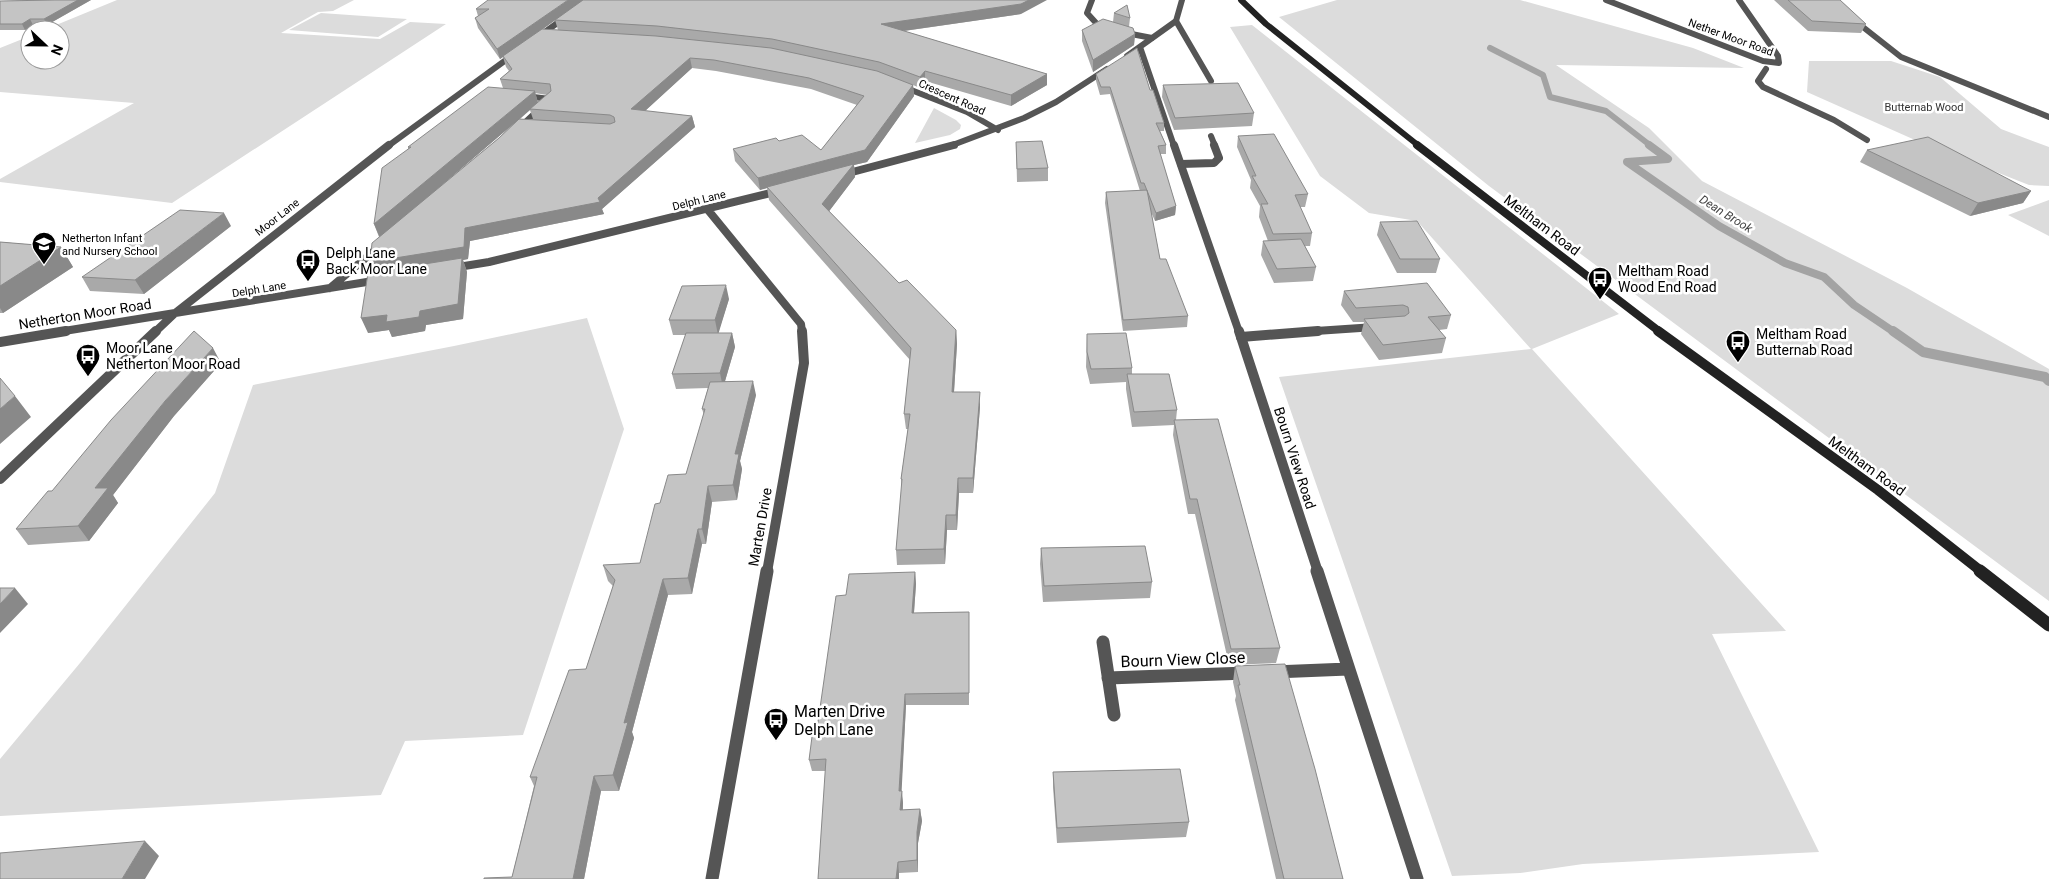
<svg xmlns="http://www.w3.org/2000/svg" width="2049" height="879" font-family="Roboto,sans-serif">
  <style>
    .green { fill: #dcdcdc }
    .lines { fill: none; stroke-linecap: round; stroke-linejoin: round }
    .stream-far2 { stroke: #a3a3a3; stroke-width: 6 }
    .stream-far1 { stroke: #a3a3a3; stroke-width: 8 }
    .stream { stroke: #a3a3a3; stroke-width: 10 }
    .lane-far2 { stroke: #555; stroke-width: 6 }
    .lane-far1 { stroke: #555; stroke-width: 8 }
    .lane { stroke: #555; stroke-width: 10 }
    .street-far3 { stroke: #555; stroke-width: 6 }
    .street-far2 { stroke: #555; stroke-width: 8 }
    .street-far1 { stroke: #555; stroke-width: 10 }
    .street { stroke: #555; stroke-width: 13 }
    .secondary-far3 { stroke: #222; stroke-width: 6 }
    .secondary-far2 { stroke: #222; stroke-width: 8 }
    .secondary-far1 { stroke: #222; stroke-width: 10 }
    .secondary { stroke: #222; stroke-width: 13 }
    .wall { fill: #a9a9a9; fill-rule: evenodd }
    .shaded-wall { fill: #898989 }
    .building { fill: #c4c4c4; stroke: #898989 }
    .labels { text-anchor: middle; stroke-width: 5; stroke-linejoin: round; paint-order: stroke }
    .far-street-label { font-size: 11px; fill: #000; stroke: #fff }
    .far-park-label { font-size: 11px; fill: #333; stroke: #fff }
    .far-poi-label { font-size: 11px; fill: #000; stroke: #fff; text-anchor: start }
    .far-water-label { font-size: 12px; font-style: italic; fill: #444; stroke: #fff }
    .street-label { font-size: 14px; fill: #000; stroke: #fff }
    .poi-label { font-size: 14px; fill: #000; stroke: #fff; text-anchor: start }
    .near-street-label { font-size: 16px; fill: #000; stroke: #fff }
    .near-poi-label { font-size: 16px; fill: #000; stroke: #fff; text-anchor: start }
  </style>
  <rect width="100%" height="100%" fill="#fff"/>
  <!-- green -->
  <path class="green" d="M117,0H354L333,11L318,12L281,33L380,39L410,22L446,24L172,203L0,182V179L134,103L0,92V48L30,36V60H60V30H44Z
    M1337,0H1520L1693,48L1744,68L1556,65L1649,128L1702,181L1907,288L2049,369V601L1489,186L1279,17Z
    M321,13L407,19L378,37L289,30Z
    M1252,25L1619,314L1532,349L1786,631L1712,634L1819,852L1583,864L1520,873L1452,876L1279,377L1531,349L1417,221L1369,213L1320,176L1230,27Z
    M1809,61H1891L1940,77L2001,129L2049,147V186L2029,185L1915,140L1807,92Z
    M934,108L956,120L961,125L960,129L950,135L915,143Z
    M2049,200V236L2008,215Z
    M587,318L624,429L523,735L405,741L381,795L0,816V759L80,663L215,493L253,385L454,346Z"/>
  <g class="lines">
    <!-- stream-far2 -->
    <path class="stream-far2" d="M1490,48L1543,75L1550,97L1606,111L1651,146"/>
    <!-- stream-far1 -->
    <path class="stream-far1" d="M1649,145L1668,159L1627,162L1719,226L1785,263L1824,277L1854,305L1894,332"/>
    <!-- stream -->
    <path class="stream" d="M1893,331L1923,352L2045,377L2049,381"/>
    <!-- lane-far2 -->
    <path class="lane-far2" d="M1092,0L1087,13L1097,24L1107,28
      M1854,20L1901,57L2049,117
      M1176,21L1211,81
      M1121,32L1152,38
      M1766,69L1758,81L1763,87L1834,120L1867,140
      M1211,136L1215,146"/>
    <!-- lane-far1 -->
    <path class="lane-far1" d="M1181,164L1214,163L1219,158L1214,145
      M1301,332L1375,327"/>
    <!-- lane -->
    <path class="lane" d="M1241,337L1318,331"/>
    <!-- street-far3 -->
    <path class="street-far3" d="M1606,0L1763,61L1779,63L1778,56L1739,0
      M538,37L567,16
      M1140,47L1174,146
      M1127,56L1176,21L1182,0
      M901,86L967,112L998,130
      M519,128L550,99L525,96
      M388,146L514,54
      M950,146L1024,118L1056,102L1107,69"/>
    <!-- street-far2 -->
    <path class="street-far2" d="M1174,145L1239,332
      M841,175L954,145
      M708,210L801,324L802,332
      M452,268L489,262L779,191
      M330,288L380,246
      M58,332L379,280
      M155,332L174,314L389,145"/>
    <!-- street-far1 -->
    <path class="street-far1" d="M1239,331L1318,572
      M0,342L66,331
      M0,479L156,331
      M767,572L804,363L802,331"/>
    <!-- street -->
    <path class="street" d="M1317,571L1417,879
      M1103,642L1114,715
      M1274,672L1348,669
      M1108,678L1247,673
      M712,879L767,571"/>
    <!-- secondary-far3 -->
    <path class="secondary-far3" d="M1241,0L1266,24L1419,146"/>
    <!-- secondary-far2 -->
    <path class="secondary-far2" d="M1417,145L1660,332"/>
    <!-- secondary-far1 -->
    <path class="secondary-far1" d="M1658,331L1878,490L1982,572"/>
    <!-- secondary -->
    <path class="secondary" d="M1980,571L2049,625"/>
  </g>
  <!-- wall -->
  <path class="wall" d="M54,0H91L47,25H33L25,30H0V1Z
    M1774,0H1840L1866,24L1861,33L1808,31Z
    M476,9L1021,14L904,31L1047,74V85L1011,106L925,81L920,88L913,85L914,96L867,162L854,165L855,177L829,211L899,283L956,330L957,344L954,392L980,407L973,493H959L957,530H947L945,564L897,565L896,550L902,488L901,479L908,429H906L904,414L910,360L769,200L767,188L760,190L735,161L733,149L779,141L821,150L857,105L811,89L716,71L692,68L645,111L692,116L695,127L602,209L604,214L470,241L468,259L463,260L467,272L463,319L426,325L425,331L392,337L389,330L368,333L374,272L379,237L374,224L408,149V147L503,88L500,79L509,71L506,67L503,57L500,59L478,28L475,18L478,16ZM555,20L558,30L543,29ZM535,93L547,95L538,102ZM530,110L533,119H520ZM514,123L499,138L436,190Z
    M1114,13L1130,18L1129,27L1135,34L1134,45L1093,72L1082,41V30L1113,22Z
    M1096,74L1150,90L1164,123V131H1160L1166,145V154H1160L1176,206L1175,215L1155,221L1151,212L1160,259L1188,316L1187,327L1123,331L1105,203L1106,192L1140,191L1110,94L1100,95L1096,81Z
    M1163,85L1254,113L1252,126L1174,130L1162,97Z
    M1238,136L1308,194L1305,207H1300L1312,233L1310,246H1305L1316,267L1313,281L1274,283L1261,255L1263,241H1268L1259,217L1260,206L1250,188L1251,180L1237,147Z
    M1016,142L1048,168V181L1017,182Z
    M1867,150L2031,191L2023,203L1970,216L1860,162Z
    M1380,222L1440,259L1436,273H1397L1377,235Z
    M231,226L144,294L90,291L82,277Z
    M0,242L61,247L73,267L3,313H0Z
    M1344,291L1451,315L1447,329L1439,330L1446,338L1442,353L1379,360L1361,334L1364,322H1353L1341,305Z
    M729,299L718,333H732L735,347L725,381L756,395L740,461L742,469L737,500L712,502L706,544H702L692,594L668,595L632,732L634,738L619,791H601L584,879H484L512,877L534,786L530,777L586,669L613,586L608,581L603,565L640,563L660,503L686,474L704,415L702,409L708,388L676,389L672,374L686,335H673L669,320Z
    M1087,334L1132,368V374L1177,410L1176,420L1280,648L1276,663L1229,665L1195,514H1188L1173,435L1174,425L1132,427L1126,389V382L1090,384L1086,367Z
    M221,363L174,416L113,495L118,503L89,541L28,545L16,529L52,491Z
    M1041,548L1152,582L1150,598L1043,602L1040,564Z
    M915,572L916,584L914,613L969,612V705H906L901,791L903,803V810L920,809L922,821L918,843V872L899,873V879H818L826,771H812L809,760L846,595Z
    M1235,666L1343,879H1276L1235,700L1236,696L1233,682Z
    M1053,772L1189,822L1186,837L1057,843L1053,787Z"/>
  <!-- shaded-wall -->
  <path class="shaded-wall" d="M78,0H91L47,25L44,19Z
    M568,0H584L500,59L497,49Z
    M1029,0H1047L1021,14L882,34L881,24Z
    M30,19L33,25L25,30L22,24Z
    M1135,34L1134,45L1093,72V60Z
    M690,58L692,68L634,121L631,109Z
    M925,71V81L920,88V77Z
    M1047,74V85L1011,106V95Z
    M913,85L914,96L867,162L854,165L855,177L824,218L767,187V188L760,190L758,178L865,150Z
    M535,91L538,103L380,238L374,224Z
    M692,116L695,127L602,209L604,214L470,241L468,259L463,260L467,272L463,319L426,325L425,331L392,337L389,330L368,333L361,318L375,274L370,262L465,228L598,198Z
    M2031,191L2023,203L1970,216L1978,203Z
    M1176,206L1175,215L1155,221L1156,213Z
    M224,213L231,226L144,294L135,280Z
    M61,247L73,267L3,313L0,308V286Z
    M726,285L729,299L718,335L715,320Z
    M956,330L957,344L953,407L952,392Z
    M732,333L735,347L723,388L720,373Z
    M213,348L221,363L174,416L113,495L118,503L89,541L78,526L95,488L165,401Z
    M753,381L756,395L740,461L742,469L737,500L733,485L735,454Z
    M980,392V407L973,493V478Z
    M15,396L31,417L0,444V409Z
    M958,478L959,493L957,530L956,515Z
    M708,486L712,502L706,544L702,529Z
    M946,515L947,530L945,564L944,549Z
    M698,529L702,544L692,594L688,578Z
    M915,572L916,584L913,625L912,613Z
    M663,579L668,595L632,732L634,738L619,791L613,775L624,723Z
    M15,588L28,604L0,633V604Z
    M905,694L906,705L901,803L899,791Z
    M594,776L601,791L584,879H573Z
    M902,791L903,803L902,822L900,810Z
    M920,809L922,821L918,843V872L917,860V832Z
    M145,841L159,856L145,879H122Z
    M898,862L899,873V879H896Z"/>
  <!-- building -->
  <path class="building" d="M54,0H78L44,19H30L22,24H0V1Z
    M488,0H568L497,49L475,18L489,9H476Z
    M583,0H1029L1021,4L881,24L1047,74L1011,95L925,71L920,77L879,62L772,39L657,26L555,20Z
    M1788,0H1840L1866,24L1812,21Z
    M1127,5L1130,18L1114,13Z
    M1103,19L1133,28L1135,34L1093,60L1082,30Z
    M542,29L656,36L771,48L877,71L913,85L865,150L758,178L733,149L776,138L779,141L802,135L821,150L864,96L809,78L714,60L690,58L631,109L692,116L598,198L600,202L465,228L464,247L370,262L372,243L499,138L519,119L610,124L615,122L614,117L610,115L530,109L551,91L550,84L500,79L512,69L503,56Z
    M1137,48L1150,90H1153L1164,123H1156L1166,145L1158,146L1176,206L1156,213L1144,183H1141L1110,87H1101L1096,74Z
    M1238,83L1254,113L1175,118L1163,85Z
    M488,87L535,91L374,224L382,168L411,147H408Z
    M1274,134L1308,194L1295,195L1312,233L1273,234L1261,204H1268L1252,176H1256L1238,136Z
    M1928,137L2031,191L1978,203L1867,150Z
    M1042,141L1048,168L1017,169L1016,142Z
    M854,164L822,204L899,283L907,280L956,330L952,392H980L973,478H958L956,515H946L944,549L896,550L902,479H901L910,414H904L911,348L767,187Z
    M1147,190L1160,259H1166L1188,316L1123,320L1106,192Z
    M180,210L224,213L135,280L82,277Z
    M1417,221L1440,259H1400L1380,222Z
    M1301,239L1316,267L1277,269L1263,241Z
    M0,242L61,247L0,286Z
    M462,258L458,304L420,311L419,317L386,322L387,315L361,318L368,273Z
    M1427,283L1451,315L1428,317L1446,338L1383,345L1364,319L1405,316L1409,313L1408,307L1403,305L1356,308L1344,291Z
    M726,285L715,320H669L682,286Z
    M194,331L213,348L165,401L95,488H108L78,526L16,529L48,491H52L111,420Z
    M686,333H732L720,373L672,374Z
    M1126,333L1132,368L1091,369L1087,352V334Z
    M1127,374H1169L1177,410L1134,412Z
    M0,378L15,396L0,409Z
    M753,381L735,454H739L733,485L708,486L702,529H698L688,578L663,579L624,723L628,722L613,775L594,776L573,879H484V878L512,877L537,777H530L569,670L586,669L615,580L603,565L640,563L655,504L660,503L668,475L686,474L705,409H702L710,382Z
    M1218,419L1280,648L1231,649L1197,499H1190L1174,420Z
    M1145,546L1152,582L1044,586L1041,548Z
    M915,572L912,613L969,612V693L905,694L899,791H902L900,810L920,809L917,832V860L898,862L896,879H818L826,759L809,760L813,729H817L836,596L846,595L849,574Z
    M0,588H15L0,604Z
    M1285,664L1315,769L1343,879H1284L1238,685H1240L1235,666Z
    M1180,769L1189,822L1057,828L1053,772Z
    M145,841L122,879H0V853Z"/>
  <!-- icons -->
  <defs>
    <symbol id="school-pin" viewBox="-11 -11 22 30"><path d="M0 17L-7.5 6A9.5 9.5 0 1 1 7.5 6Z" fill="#000" stroke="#fff"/><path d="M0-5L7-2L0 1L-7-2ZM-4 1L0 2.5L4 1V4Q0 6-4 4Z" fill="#fff"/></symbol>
    <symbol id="bus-pin" viewBox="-11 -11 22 30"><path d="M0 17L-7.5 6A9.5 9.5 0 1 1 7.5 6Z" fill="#000" stroke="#fff"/><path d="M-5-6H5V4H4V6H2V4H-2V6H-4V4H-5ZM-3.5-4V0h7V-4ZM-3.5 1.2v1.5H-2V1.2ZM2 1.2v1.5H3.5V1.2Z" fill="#fff"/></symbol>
  </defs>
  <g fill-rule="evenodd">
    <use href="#school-pin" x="30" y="230" width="28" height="38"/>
    <use href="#bus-pin" x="294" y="247" width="28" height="38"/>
    <use href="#bus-pin" x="1586" y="265" width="28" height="38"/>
    <use href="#bus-pin" x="1724" y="328" width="28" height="38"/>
    <use href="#bus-pin" x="74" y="342" width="28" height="38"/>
    <use href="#bus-pin" x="762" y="706" width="28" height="38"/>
  </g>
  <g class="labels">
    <!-- far-street labels -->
    <g class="far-street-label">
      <text transform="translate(1731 37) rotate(20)" y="4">Nether Moor Road</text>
      <text transform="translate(952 97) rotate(24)" y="4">Crescent Road</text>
      <text transform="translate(699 200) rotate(-14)" y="4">Delph Lane</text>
      <text transform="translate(277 217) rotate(-38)" y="4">Moor Lane</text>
      <text transform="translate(259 289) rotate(-9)" y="4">Delph Lane</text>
    </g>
    <!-- far-park labels -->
    <g class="far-park-label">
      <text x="1924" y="111">Butternab Wood</text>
    </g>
    <!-- far-poi labels -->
    <g class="far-poi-label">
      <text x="62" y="242">Netherton Infant<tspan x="62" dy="13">and Nursery School</tspan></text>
    </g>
    <!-- far-water labels -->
    <g class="far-water-label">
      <text transform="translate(1726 214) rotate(32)" y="4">Dean Brook</text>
    </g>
    <!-- street labels -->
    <g class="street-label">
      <text transform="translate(1542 225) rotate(37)" y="5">Meltham Road</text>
      <text transform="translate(85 314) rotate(-9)" y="5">Netherton Moor Road</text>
      <text transform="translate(1295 458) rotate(72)" y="5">Bourn View Road</text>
      <text transform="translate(1867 466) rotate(36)" y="5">Meltham Road</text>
      <text transform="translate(760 527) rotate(-80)" y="5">Marten Drive</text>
    </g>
    <!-- poi labels -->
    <g class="poi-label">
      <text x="326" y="258">Delph Lane<tspan x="326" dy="16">Back Moor Lane</tspan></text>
      <text x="1618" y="276">Meltham Road<tspan x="1618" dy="16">Wood End Road</tspan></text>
      <text x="1756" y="339">Meltham Road<tspan x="1756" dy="16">Butternab Road</tspan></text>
      <text x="106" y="353">Moor Lane<tspan x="106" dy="16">Netherton Moor Road</tspan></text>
    </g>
    <!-- near-street labels -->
    <g class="near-street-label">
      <text transform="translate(1183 659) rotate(-2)" y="6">Bourn View Close</text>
    </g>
    <!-- near-poi labels -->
    <g class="near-poi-label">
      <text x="794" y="717">Marten Drive<tspan x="794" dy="18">Delph Lane</tspan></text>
    </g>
  </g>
  <!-- north arrow -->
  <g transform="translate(45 45) rotate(112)"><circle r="24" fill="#ffffff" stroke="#999999"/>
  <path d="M0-4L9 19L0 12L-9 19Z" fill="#000000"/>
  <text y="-8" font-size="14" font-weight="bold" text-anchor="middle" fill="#000000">N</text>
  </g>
</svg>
